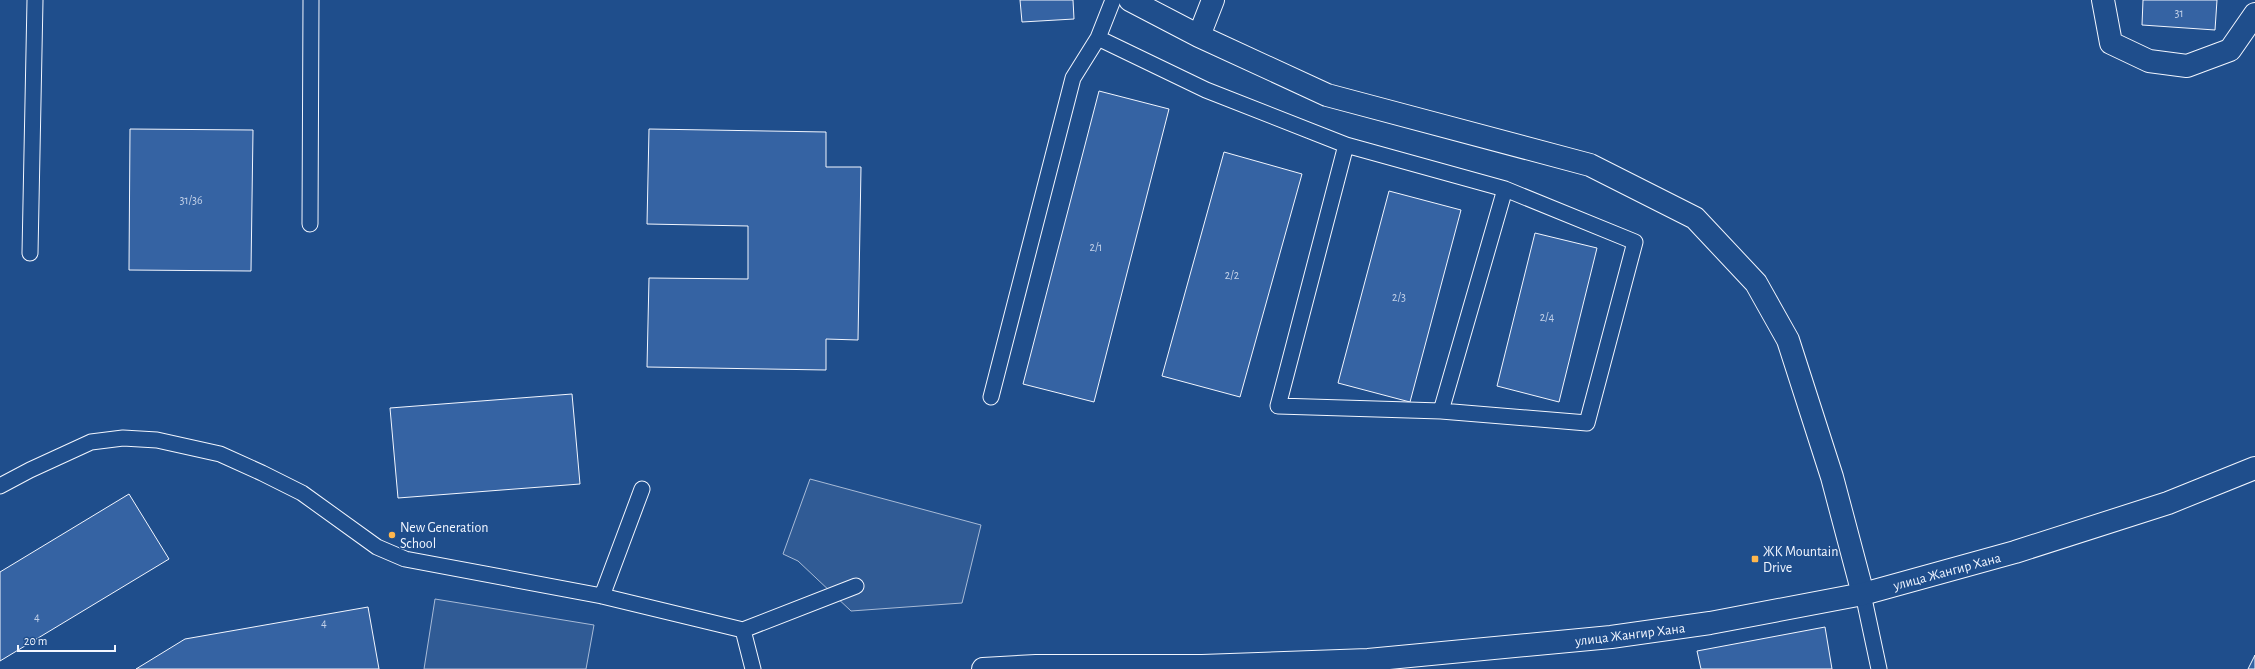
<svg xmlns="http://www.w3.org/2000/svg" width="2255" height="669" font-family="'Alegreya Sans',sans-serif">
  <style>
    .built { fill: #305b95; stroke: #a8bbd7 }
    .building { fill: #3563a3; stroke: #f2f6ff }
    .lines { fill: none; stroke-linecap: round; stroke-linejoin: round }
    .service-casing { stroke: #f2f6ff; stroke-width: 17 }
    .minor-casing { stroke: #f2f6ff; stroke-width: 24 }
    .tertiary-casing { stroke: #f2f6ff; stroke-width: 24 }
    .service { stroke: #1f4e8c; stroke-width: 15 }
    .minor { stroke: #1f4e8c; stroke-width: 22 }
    .tertiary { stroke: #1f4e8c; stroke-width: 22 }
    .poi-dot { fill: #ffb74d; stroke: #1f4e8c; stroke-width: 1.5 }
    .labels { text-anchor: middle; stroke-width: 3; stroke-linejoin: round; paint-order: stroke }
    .number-label { font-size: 12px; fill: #c3d1e8 }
    .poi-label { font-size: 14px; fill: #f2f6ff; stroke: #1f4e8c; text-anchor: start }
    .street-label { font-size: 14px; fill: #f2f6ff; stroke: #1f4e8c }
  </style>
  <rect width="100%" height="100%" fill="#1f4e8c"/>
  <!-- built -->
  <path class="built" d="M810,479L981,525L962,603L851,611L798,561L783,554Z
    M435,599L594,625L586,669H424Z"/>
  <!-- building -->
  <path class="building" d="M1020,0H1073L1074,19L1022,22Z
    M2143,0H2217L2215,30L2142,25Z
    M1099,91L1169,109L1094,402L1023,384Z
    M130,129L253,130L251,271L129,270Z
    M649,129L826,132V167H861L858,340L826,339V370L647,367L649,278L748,279V226L647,224Z
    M1224,152L1302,174L1240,397L1162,376Z
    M1389,191L1461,210L1410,402L1338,383Z
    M1535,233L1597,248L1559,402L1497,386Z
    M572,394L580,484L398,498L390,408Z
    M129,494L169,559L0,661V572Z
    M368,607L379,669H136L185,639Z
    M1825,627L1832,669H1701L1697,651Z
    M2255,655V669H2248Z"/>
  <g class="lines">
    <defs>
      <path id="service" d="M1098,38L1206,90L1346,145L1505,189L1635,242L1587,423L1441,411L1278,406L1346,145
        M310,224L311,0
        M30,253L35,0
        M991,397L1073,78L1098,38L1113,0
        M1441,411L1505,189
        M0,486L30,470L91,442L123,438L157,440L220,454L262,473L302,493L377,547L405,559L602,596L743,630L753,669
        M1863,594L1879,669
        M602,596L642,489
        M743,630L856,586"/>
      <path id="minor" d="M1130,0L1199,36L1327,95L1590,165L1695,218L1756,283L1788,340L1832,477L1863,594
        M2103,0L2111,43L2149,61L2187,66L2230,50L2255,14
        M1199,36L1213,0"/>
      <path id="tertiary" d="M983,669L1036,666H1202L1368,660L1611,637L1710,623L1863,594L2015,552L2168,503L2255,468"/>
    </defs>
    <!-- service casing -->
    <use href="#service" class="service-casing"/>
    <!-- minor casing -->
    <use href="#minor" class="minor-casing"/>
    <!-- tertiary casing -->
    <use href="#tertiary" class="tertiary-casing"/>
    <!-- service -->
    <use href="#service" class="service"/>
    <!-- minor -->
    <use href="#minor" class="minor"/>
    <!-- tertiary -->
    <use href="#tertiary" class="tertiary"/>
  </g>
  <!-- markers -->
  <g class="poi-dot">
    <circle cx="392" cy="535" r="4"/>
    <rect x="1751" y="555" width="8" height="8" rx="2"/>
  </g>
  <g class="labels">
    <!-- number labels -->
    <g class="number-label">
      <text x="2179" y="17">31</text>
      <text x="191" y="204">31/36</text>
      <text x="1096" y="251">2/1</text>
      <text x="1232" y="279">2/2</text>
      <text x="1399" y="301">2/3</text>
      <text x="1547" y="321">2/4</text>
      <text x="37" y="621">4</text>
      <text x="324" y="627">4</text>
    </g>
    <!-- poi labels -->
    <g class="poi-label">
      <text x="400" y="532">New Generation<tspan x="400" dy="16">School</tspan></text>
      <text x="1763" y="556">ЖК Mountain<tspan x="1763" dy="16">Drive</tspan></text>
    </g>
    <!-- street labels -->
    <g class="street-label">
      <text transform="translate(1947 571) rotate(-15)" y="5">улица Жангир Хана</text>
      <text transform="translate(1630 634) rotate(-7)" y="5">улица Жангир Хана</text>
    </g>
  </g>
  <!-- scale -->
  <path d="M18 645v6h97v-6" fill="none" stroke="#f2f6ff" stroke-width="2"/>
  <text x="24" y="645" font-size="12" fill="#f2f6ff" stroke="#1f4e8c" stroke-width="3" paint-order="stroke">20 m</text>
</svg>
